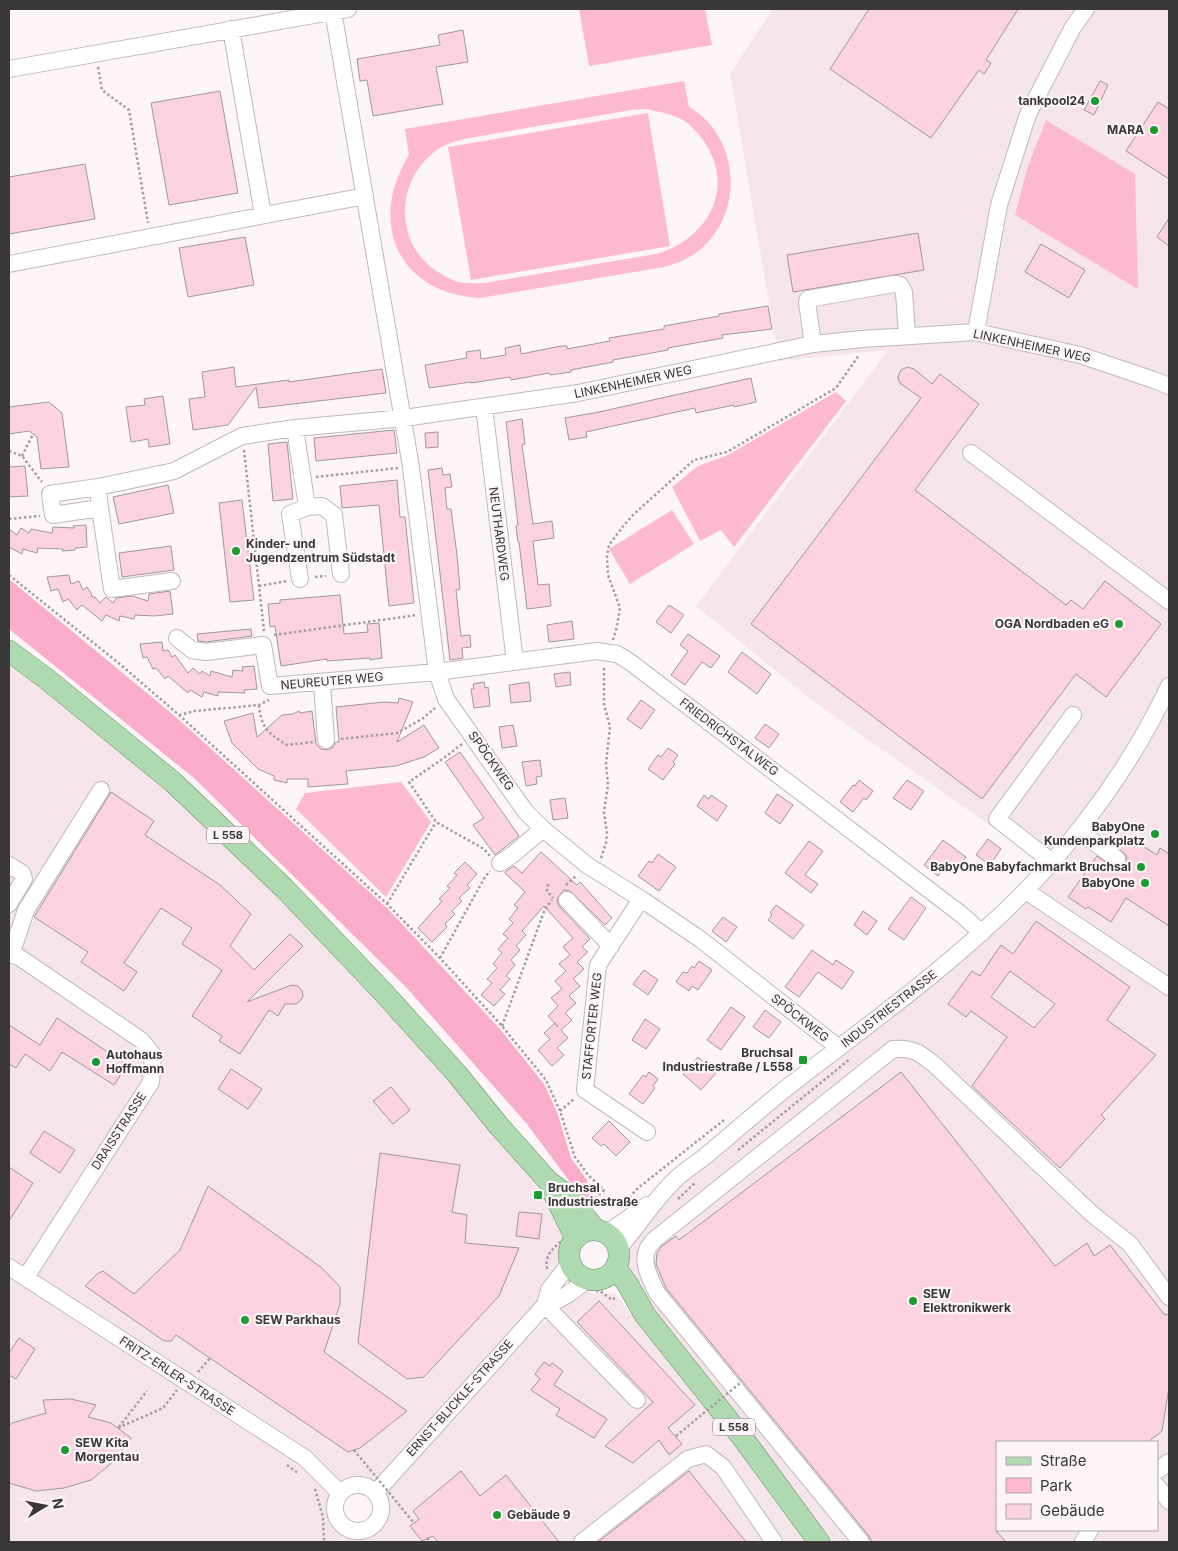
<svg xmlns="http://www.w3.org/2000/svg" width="1178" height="1551" font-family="Inter,sans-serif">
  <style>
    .built { fill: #f5e4ea; fill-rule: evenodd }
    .green { fill: #fdb8d2; fill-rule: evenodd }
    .forest { fill: #f9adca }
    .building { fill: #fad2e0; stroke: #a0989b; fill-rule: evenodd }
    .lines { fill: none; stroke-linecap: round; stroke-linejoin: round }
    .minor-casing { stroke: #c0b8bb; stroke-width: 18 }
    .major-casing { stroke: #639164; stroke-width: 22 }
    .path { stroke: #a49ea0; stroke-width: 2.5; stroke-dasharray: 2.5 2.5; stroke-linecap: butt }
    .minor { stroke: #fff; stroke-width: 16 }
    .major { stroke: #afdab0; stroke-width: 21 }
    .path-bridge { stroke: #a49ea0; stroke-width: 2.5; stroke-dasharray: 2.5 2.5; stroke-linecap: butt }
    .poi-dot { fill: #1a9a2f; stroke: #fcf4f7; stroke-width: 2 }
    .labels { text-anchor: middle; stroke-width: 4.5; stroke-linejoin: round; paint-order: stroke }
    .shield { fill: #fcf4f7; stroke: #747071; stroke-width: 1 }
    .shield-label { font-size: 11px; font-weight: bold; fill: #3a3738 }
    .poi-label { font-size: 12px; font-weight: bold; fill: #3a3738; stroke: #fcf4f7; text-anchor: end }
    .street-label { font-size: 12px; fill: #3a3738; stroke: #fcf4f7 }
  </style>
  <rect width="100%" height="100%" fill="#fcf4f7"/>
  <!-- built -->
  <path class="built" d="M773,9H1169V1542H826L612,1276L619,1260L618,1239L796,1080L1047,868L1018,845L813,701L696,606L888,350L779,361L730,74ZM997,1442H1157V1530H997Z
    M9,660L48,680L284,888L578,1228L565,1252L570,1277L377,1489L370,1484L359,1481L348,1484L339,1489L334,1503V1516L345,1529L340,1542H9Z
    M583,1289L594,1294L614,1293L777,1490L813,1542H344L348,1533L358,1534L374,1528L384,1511L378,1490L475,1383Z"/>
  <!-- green -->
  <path class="green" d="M579,9H705L712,45L589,66Z
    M684,81L689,107C739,136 745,210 702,248C691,258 678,263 664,267L480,298C398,294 367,222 409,155L405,129ZM646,109C660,112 674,114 686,122C696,130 704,140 710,152C733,197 701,242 656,254L485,283C476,283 467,284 458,282C449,279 439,273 431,267C395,238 397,182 433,153C442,145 453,142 464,139L631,110Z
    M648,113L670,246L471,280L448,147Z
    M1046,120L1135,174L1138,289L1015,215L1028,166Z
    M836,392L846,401L734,547L721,530L700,541L672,487L698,466L728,455Z
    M672,510L694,544L630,584L609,549Z
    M401,782L431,822L386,897L296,809L305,793Z"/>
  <!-- forest -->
  <path class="forest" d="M9,579L177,718L387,908L500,1029L544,1084L557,1112L571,1158L587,1180L590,1197L584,1201L527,1124L405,986L194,778L9,629Z"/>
  <!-- building -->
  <path class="building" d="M869,9H1018L986,60L991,63L984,74L979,70L931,138L830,69Z
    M463,30L468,62L436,67L443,104L373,116L367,80L360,81L357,59L440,45L438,35Z
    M1100,81L1108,85L1094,115L1084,110Z
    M220,91L238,193L169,205L151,103Z
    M1158,102L1169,109V179L1126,151Z
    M85,164L95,219L9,234V177Z
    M1169,218V246L1157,237Z
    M918,233L924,270L793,292L787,255Z
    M245,237L254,285L188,297L179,248Z
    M1041,244L1085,270L1069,298L1025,272Z
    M768,306L772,329L722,335L723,338L668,348V350L613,360V362L571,370V372L550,375L549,373L511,380L510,377L471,383V382L429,388L425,365L467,358L466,352L480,350L481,359L506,355L505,348L520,345L521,354L561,346H567V349L610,341L609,338L664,329V326L719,316V314Z
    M234,367L236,387L289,380V382L382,369L386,393L259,408L256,387L228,425L193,430L189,399L205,397L202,372Z
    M907,367L914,369L932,384L940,374L979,404L915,490L1066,605L1071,600L1083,609L1105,581L1161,624L1106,697L1076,674L982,799L751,624L921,398L901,384L899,381L898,377L901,370Z
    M751,378L756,402L734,407V405L696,413L695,408L586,432L587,437L569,440L565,418L599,412Z
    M163,396L170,444L149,447L148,439L131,442L126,407L145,405L144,399Z
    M49,402L62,413L69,467L41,469L37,437L29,431L9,434V407Z
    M522,419L525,444L522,445L533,524L552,521L554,538L533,541L538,585L549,584L551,606L527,609L519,542H518L516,526L518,525L506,422Z
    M394,430L397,453L316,461L314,438Z
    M438,432V447L426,448L425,433Z
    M287,442L293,499L273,501L268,444Z
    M25,466L28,496L9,497V467Z
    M442,468L443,475L450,474L452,487L445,488L447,509H451L457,555L460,589L456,590L461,636L470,635L471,647L462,648L463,658L450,660L428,470Z
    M397,480L400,517H405L414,603L389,606L379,505L342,508L340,486Z
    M168,485L174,513L119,524L113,497Z
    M242,500L254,600L230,602L219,503Z
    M86,525L87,547L75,548V550L62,551L63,549L38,548L37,553L23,549L22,554L9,547V529L17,535L21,528L29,533L31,529L52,533L53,527L74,528L73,526Z
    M171,546L174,570L122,577L119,553Z
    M69,575L71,584L79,581L83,590L87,587L91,593L92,597H95L100,603L106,597L113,603L116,598L133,596L148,601L149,594L170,591L173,614L154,616L135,615L134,619L120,616L119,621L106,615L102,621L82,605L77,610L68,599L63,602L58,589L51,591L47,577Z
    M340,595L344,634L368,632L367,624L379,623L382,658L370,660V658L327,661V659L281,666L275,626L270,627L268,604L280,603V600Z
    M669,605L684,615L671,633L656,622Z
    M572,621L574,639L549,642L547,625Z
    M251,629L252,636L206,642L198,641L197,634Z
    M688,634L720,656L711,668L702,662L685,685L671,675L688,651L680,645Z
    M162,642L163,651L168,650L172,657L175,655L188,673L193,668L200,674L202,671L210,676L211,671L232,677L233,670L243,671L242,667L254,666L257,689L244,690L245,693L218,692V696L204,692L202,697L190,690L188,693L168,676L165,679L156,668L153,669L147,657L143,658L140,644Z
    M742,652L771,674L757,694L728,672Z
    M570,672L571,685L556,687L554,674Z
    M484,682L485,688L488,687L490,706L474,708L471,689H474L473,684Z
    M529,682L531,701L511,703L509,685Z
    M399,698L413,702L397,742L424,725L439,748L424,757L396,766L346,771L348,784L308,787V779H287V783L274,780V776L258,769L232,743L224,721L253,713L257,737L282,715L293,714L299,711L300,713L312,711L316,744L321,749L327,750L332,748L336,742H339L336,707L384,702L398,703Z
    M641,700L655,710L641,729L627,719Z
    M765,724L779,734L769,748L755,738Z
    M513,725L517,746L502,748L499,727Z
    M668,748L678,755L673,762L675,764L663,780L648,769L658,755L661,757Z
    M460,752L519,836L495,855L473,825L484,818L445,762Z
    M540,760L542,776L536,777L537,784L526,786L522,762Z
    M859,780L873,791L866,800L864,798L853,812L840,802L853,785L855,786Z
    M907,780L924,791L911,810L893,798Z
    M111,792L154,821L145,835L220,885L251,914L230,946L254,970L290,934L303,946L247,1002L292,985L298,986L302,991L303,996L301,1000L296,1004H285L278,1016L269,1010L240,1054L219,1041L222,1036L192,1016L222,970L182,944L192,928L161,908L124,963L137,972L124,991L81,962L88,952L34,917Z
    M777,794L793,805L780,824L765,813Z
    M704,795L709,799L711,795L727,806L717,821L697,806Z
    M565,798L568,818L553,820L550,800Z
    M1120,836L1133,844L1135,841L1157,855L1160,848L1169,854V926L1126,898L1111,922L1088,907L1086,909L1068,897L1097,856L1115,869L1121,868L1125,865L1127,861L1126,855L1115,845Z
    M988,839L1001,849L990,865L976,855Z
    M943,840L966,857L957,870L948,863L938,876L924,865Z
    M809,841L823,851L805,875L818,884L811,893L785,873Z
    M541,852L577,885L580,882L612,918L605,925L570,891L564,890L558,897L557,902L560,907L590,939L582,947L588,952L577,962L584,969L573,979L580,986L569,996L576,1003L565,1013L572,1020L561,1030L568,1038L557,1048L564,1055L552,1066L538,1050L550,1039L544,1033L555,1023L558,1027L548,1016L558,1006L551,998L562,989L555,981L566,971L559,964L570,955L563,947L573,938L544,906L522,931L526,935L516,946L520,950L511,960L515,965L506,976L510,979L500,990L505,994L494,1006L481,995L492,983L487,979L497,968L493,964L502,953L498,949L508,938L503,934L513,923L509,919L518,908L514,905L525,892L505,873L506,871L514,866L522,873Z
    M658,854L676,867L659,891L638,876L649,861L652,863Z
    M465,862L477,874L467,885L470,888L459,898L462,901L452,911L455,914L445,924L447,927L432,942L418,928L442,901L439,899L450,888L447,886L457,875L454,873Z
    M911,897L926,908L904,940L888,929Z
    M776,905L804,925L793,939L768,920L772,915L770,913Z
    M863,911L877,921L867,935L854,925Z
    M723,917L737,927L726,942L712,931Z
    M1036,921L1130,987L1107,1020L1156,1055L1101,1115L1105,1119L1060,1168L972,1086L1007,1037L971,1011L966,1017L948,1004L972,971L980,976L1001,945L1013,954ZM1010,971L1055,1004L1034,1028L991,997Z
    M812,950L833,965L836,960L854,972L842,989L818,972L799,997L785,987Z
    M699,961L712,970L698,990L692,986L689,991L676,982L683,972L687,973L692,966L694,968Z
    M644,970L658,980L648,995L633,984Z
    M731,1007L745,1017L721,1050L707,1040Z
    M765,1010L781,1022L769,1038L753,1027Z
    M57,1018L127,1065L114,1085L62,1052L50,1071L25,1054L16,1068L9,1064V1025L40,1045Z
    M645,1019L660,1029L646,1049L632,1040Z
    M698,1057L716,1073L701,1090L683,1074Z
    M231,1069L262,1089L248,1109L218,1089Z
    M649,1072L658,1079L653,1086L655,1088L643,1104L629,1094L643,1075L646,1077Z
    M901,1072L1055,1266L1087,1243L1094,1256L1110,1245L1164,1314L1169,1315V1387L1162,1431L1148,1442H997V1532L1006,1542H872L869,1536L666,1288L656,1264L657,1253L661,1247L676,1236L679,1240Z
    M391,1087L410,1110L393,1124L373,1101Z
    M609,1121L630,1142L616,1156L604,1144L601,1146L592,1138Z
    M44,1131L75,1150L60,1173L30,1153Z
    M380,1153L460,1165L452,1212L467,1215L465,1243L519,1248L499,1296L424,1377L407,1379L358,1343Z
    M9,1167L33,1183L9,1221Z
    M208,1186L322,1268L340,1287V1304L324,1352L407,1411L360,1448L348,1452L176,1335L171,1341H164L85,1286L97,1274L103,1271L134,1294L180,1250Z
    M519,1212L542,1214L539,1239L516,1236Z
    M599,1301L695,1405L668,1428L682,1444L669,1455L659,1440L633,1463L605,1446L653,1402L577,1322Z
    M19,1338L35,1349L16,1379L9,1375V1353Z
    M544,1362L550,1366L552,1363L563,1371L554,1385L607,1419L594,1438L556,1415L560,1409L531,1390L540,1379L535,1374Z
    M71,1399L96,1405L88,1417L111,1423L131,1438L113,1462L91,1480L64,1488L36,1491L9,1483V1426L12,1423L46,1413L43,1400Z
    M461,1471L480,1496L506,1475L559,1542H438L433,1536L422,1541L410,1526L419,1519L413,1511Z
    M689,1471L746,1542H598Z"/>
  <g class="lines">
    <defs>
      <path id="minor" d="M333,11L411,467L437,672L446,699L525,811L543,829L587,865L641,899L700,939L839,1048
        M231,29L263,215
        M9,69L348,9
        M9,264L365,196
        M976,332L999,205L1028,114L1073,27L1086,9
        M813,344L807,302L808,299L894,284L900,285L904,292L907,335
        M484,407L515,662
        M295,428L307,507L290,514L300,579
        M971,453L1169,601
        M98,487L100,508L53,515L50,494L98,487L174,471L242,436L295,428L404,418L578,393L813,344L862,339L976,332L1080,355L1154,380L1169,386
        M307,507L322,506L334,515L341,574
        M100,508L112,589L172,581
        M177,638L192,650L206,652L263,645L270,686L437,672L597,651L617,654L630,662L962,915L982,933
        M322,683L326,740
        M1080,829L1091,840L1117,859
        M1052,862L997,819L1073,715
        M500,863L512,855L543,829
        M9,865L22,873L24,879L9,904
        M1026,891L1169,987
        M641,899L598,965L585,1090L647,1132
        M567,900L611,946
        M9,954L19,957L141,1040L153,1055L151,1082L26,1277
        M11,955L26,910L101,790
        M607,1233L647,1205
        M619,1248C640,1224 654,1199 677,1178C685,1170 694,1165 703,1158C735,1132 765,1104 798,1079C860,1031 924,985 982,932C1059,864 1125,779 1169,686
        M9,1267L305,1458L340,1493
        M545,1305L637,1400
        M545,1305C562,1300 574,1291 587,1279
        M1157,1471L1169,1462
        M335 1508a23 23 0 1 1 46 0a23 23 0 1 1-46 0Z
        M1157,1486L1169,1501
        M376,1492L545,1305L549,1290L570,1263
        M582,1542L688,1459L706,1454L723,1467L774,1542
        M861,1542L657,1293C652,1282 641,1263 647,1250C648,1247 652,1243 654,1240L893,1049C914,1047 921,1054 937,1067L1092,1214L1130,1244L1169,1297
        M1083,1542L1090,1530"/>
      <path id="major" d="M9,651L48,680L173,782L284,888L384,993L457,1074L499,1126L549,1182L567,1195L595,1229
        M552,1190L575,1237
        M569 1255a25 25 0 1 1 50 0a25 25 0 1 1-50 0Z
        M616,1268L628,1285L645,1315L745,1441L819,1542"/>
    </defs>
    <!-- minor casing -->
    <use href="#minor" class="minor-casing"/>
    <!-- major casing -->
    <use href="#major" class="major-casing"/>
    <!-- path -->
    <path class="path" d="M98,67L102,90L129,110L148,223
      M244,450L264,631
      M9,451L22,456L42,482
      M22,456L33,434
      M316,477L398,468
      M9,519L40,516
      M9,575L121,665L179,715L387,904L440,958L502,1026L546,1080L560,1111L575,1157L588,1175L604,1190L592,1201
      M315,577L326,576
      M259,586L287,581
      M274,635L417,615
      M613,640L617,626L620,608L608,575L607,556L609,545L624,525L634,514L694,460L727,452L836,388L859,355
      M259,705C261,728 268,733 287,745L313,742
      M179,715L195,711L259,705L269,700
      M341,739L397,733L422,719L435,708
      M462,744L444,758L409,782L436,822L484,849L490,856
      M601,858L606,843L607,833L604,812L608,785L606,764L610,727L604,704V666
      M548,884L547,891L553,898
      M566,885L577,875
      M387,904L436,822
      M440,958L485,877L490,871
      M502,1026L545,909L552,900
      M560,1111L574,1099
      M738,1150L850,1059
      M678,1199L696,1182
      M626,1201L638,1188L724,1120
      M547,1269C545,1255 551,1251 560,1242
      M596,1291H600L612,1300L616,1297
      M198,1372L210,1358
      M119,1427L147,1391
      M118,1428L163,1408L177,1390
      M287,1465L299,1474
      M315,1489L323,1517L324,1542
      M427,1538L431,1542"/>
    <!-- minor -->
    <use href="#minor" class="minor"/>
    <!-- major -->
    <use href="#major" class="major"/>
    <!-- path-bridge -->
    <path class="path-bridge" d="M676,1436L740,1383
      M354,1450L414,1523"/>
  </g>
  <!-- markers -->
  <g class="poi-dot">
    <circle cx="1095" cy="101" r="5"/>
    <circle cx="1154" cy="130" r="5"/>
    <circle cx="236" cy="551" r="5"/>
    <circle cx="1119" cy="624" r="5"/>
    <circle cx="1155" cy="834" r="5"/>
    <circle cx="1141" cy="867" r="5"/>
    <circle cx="1145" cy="883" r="5"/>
    <rect x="798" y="1055" width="10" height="10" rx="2.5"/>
    <circle cx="96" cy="1062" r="5"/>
    <rect x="533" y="1190" width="10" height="10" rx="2.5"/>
    <circle cx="913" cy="1301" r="5"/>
    <circle cx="245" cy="1320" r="5"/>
    <circle cx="65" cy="1450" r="5"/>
    <circle cx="497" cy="1515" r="5"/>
  </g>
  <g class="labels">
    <!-- shield labels -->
    <g class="shield">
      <rect x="207" y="826.5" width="42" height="17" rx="4"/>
      <rect x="713" y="1418.5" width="42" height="17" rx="4"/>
    </g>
    <g class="shield-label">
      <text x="228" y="839">L 558</text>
      <text x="734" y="1431">L 558</text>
    </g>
    <!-- poi labels -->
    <g class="poi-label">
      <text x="1085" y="105">tankpool24</text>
      <text x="1144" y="134">MARA</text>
      <text x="246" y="548" text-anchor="start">Kinder- und<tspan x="246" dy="14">Jugendzentrum Südstadt</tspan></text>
      <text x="1109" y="628">OGA Nordbaden eG</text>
      <text x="1145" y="831">BabyOne<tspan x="1145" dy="14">Kundenparkplatz</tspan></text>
      <text x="1131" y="871">BabyOne Babyfachmarkt Bruchsal</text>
      <text x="1135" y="887">BabyOne</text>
      <text x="793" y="1057">Bruchsal<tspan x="793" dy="14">Industriestraße / L558</tspan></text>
      <text x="106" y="1059" text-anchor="start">Autohaus<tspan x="106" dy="14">Hoffmann</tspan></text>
      <text x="548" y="1192" text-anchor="start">Bruchsal<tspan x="548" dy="14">Industriestraße</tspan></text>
      <text x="923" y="1298" text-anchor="start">SEW<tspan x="923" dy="14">Elektronikwerk</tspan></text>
      <text x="255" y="1324" text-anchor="start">SEW Parkhaus</text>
      <text x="75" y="1447" text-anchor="start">SEW Kita<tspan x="75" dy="14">Morgentau</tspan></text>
      <text x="507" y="1519" text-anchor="start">Gebäude 9</text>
    </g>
    <!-- street labels -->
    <g class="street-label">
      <text transform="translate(1032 346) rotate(12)" y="4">LINKENHEIMER WEG</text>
      <text transform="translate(633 382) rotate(-12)" y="4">LINKENHEIMER WEG</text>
      <text transform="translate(499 534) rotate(83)" y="4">NEUTHARDWEG</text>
      <text transform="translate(332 681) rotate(-5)" y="4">NEUREUTER WEG</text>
      <text transform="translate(729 737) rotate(37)" y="4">FRIEDRICHSTALWEG</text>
      <text transform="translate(491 761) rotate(55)" y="4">SPÖCKWEG</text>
      <text transform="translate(889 1009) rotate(-38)" y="4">INDUSTRIESTRASSE</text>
      <text transform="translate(800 1018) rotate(38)" y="4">SPÖCKWEG</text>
      <text transform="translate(592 1026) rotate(-84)" y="4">STAFFORTER WEG</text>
      <text transform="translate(119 1131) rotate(-57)" y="4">DRAISSTRASSE</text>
      <text transform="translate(177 1376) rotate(33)" y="4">FRITZ-ERLER-STRASSE</text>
      <text transform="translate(460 1398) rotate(-48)" y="4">ERNST-BLICKLE-STRASSE</text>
    </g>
  </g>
  <!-- border -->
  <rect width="1178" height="1551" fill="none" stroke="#3a3738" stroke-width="20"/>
  <!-- legend -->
  <rect x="996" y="1441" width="162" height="90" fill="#fcf4f7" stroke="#aea8ab"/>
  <rect x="1006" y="1457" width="25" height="8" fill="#afdab0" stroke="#aea8ab"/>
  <text x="1040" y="1466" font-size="15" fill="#3a3738">Straße</text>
  <rect x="1006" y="1478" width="25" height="15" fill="#fdb8d2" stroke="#aea8ab"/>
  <text x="1040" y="1491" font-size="15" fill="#3a3738">Park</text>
  <rect x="1006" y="1504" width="25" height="15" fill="#fad2e0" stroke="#aea8ab"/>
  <text x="1040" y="1516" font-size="15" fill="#3a3738">Gebäude</text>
  <!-- north arrow -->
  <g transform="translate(45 1506) rotate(80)" stroke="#fcf4f7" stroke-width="4" paint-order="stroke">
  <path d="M0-4L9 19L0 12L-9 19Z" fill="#3a3738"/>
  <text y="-8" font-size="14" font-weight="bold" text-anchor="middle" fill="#3a3738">N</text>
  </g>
</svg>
